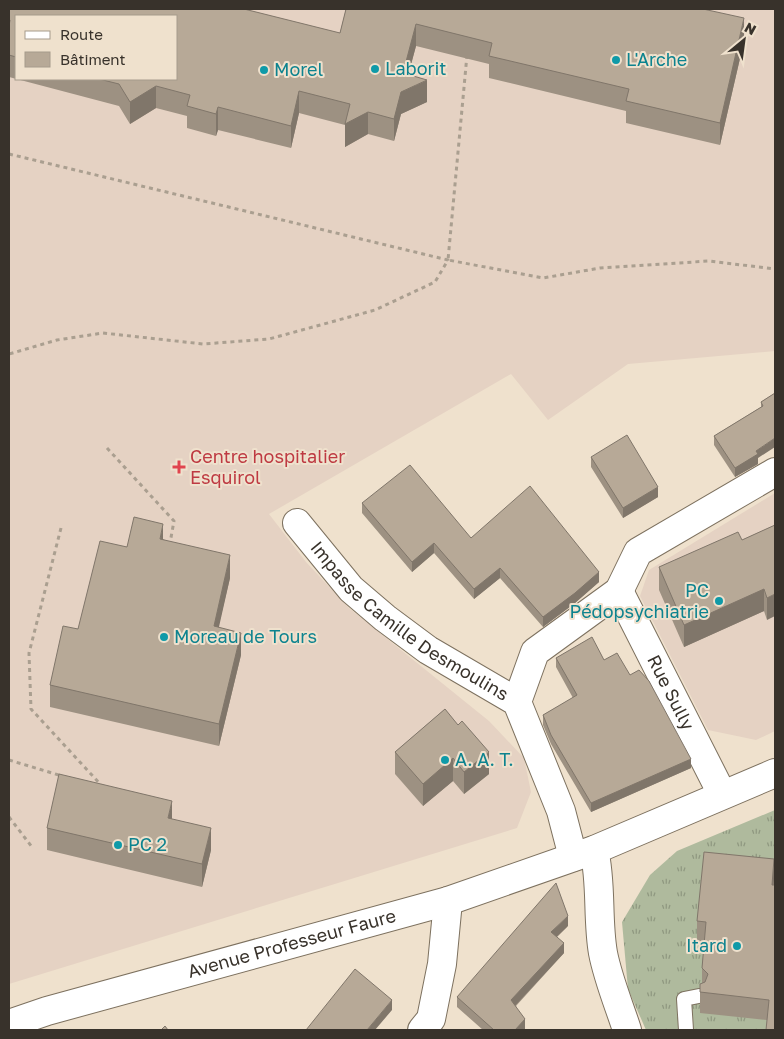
<svg xmlns="http://www.w3.org/2000/svg" width="784" height="1039" font-family="'Golos Text',sans-serif">
  <style>
    .medical { fill: #e5d2c3; fill-rule: evenodd }
    .grass { fill: url(#grass-tufts) }
    .lines { fill: none; stroke-linecap: round; stroke-linejoin: round }
    .service-casing { stroke: #7d715f; stroke-width: 16 }
    .minor-casing { stroke: #7d715f; stroke-width: 30 }
    .secondary-casing { stroke: #7d715f; stroke-width: 30 }
    .path { stroke: #aa9f90; stroke-width: 3; stroke-dasharray: 4 4; stroke-linecap: butt }
    .service { stroke: #fff; stroke-width: 14 }
    .minor { stroke: #fff; stroke-width: 28 }
    .secondary { stroke: #fff; stroke-width: 28 }
    .wall { fill: #9d9182; fill-rule: evenodd }
    .shaded-wall { fill: #80766a }
    .building { fill: #b7a997; stroke: #80766a }
    .culture-dot { fill: #0f9aa8; stroke: #efe1cd; stroke-width: 2 }
    .health-dot { fill: #e0444e; stroke: #efe1cd; stroke-width: 2 }
    .labels { text-anchor: middle; stroke-width: 4; stroke-linejoin: round; paint-order: stroke }
    .culture-label { font-size: 18px; fill: #0d838f; stroke: #efe1cd; text-anchor: start }
    .health-label { font-size: 18px; fill: #be3a42; stroke: #efe1cd; text-anchor: start }
    .street-label { font-size: 18px; fill: #38322b; stroke: #efe1cd }
  </style>
  <defs>
    <pattern id="grass-tufts" width="24" height="20" patternUnits="userSpaceOnUse" patternTransform="scale(1.25)"><rect width="24" height="20" fill="#afba9d"/><path d="M3 7l-1-3M5 7V3M7 7l1-3M15 17l-1-3M17 17v-4M19 17l1-3" fill="none" stroke="#8f9880"/></pattern>
  </defs>
  <rect width="100%" height="100%" fill="#efe1cd"/>
  <!-- medical -->
  <path class="medical" d="M9,9H775V351L628,364L548,420L511,374L269,514L306,562L349,608L489,721L524,758L531,792L517,828L9,984ZM16,16H176V79H16Z
    M775,493V731L756,740L708,730L640,596L649,570Z"/>
  <!-- grass -->
  <path class="grass" d="M775,810V1030H646L628,989L622,922L650,875L677,851Z"/>
  <g class="lines">
    <defs>
      <path id="service" d="M686,1030L684,999L699,996"/>
      <g id="minor">
        <path id="s1" d="M297,523L351,589L385,618L428,650L517,702L561,811L573,857"/>
        <path id="s2" d="M619,591L722,794"/>
        <path d="M517,702L535,652L619,591L638,552L775,472"/>
        <path d="M594,850C602,883 597,919 603,953C608,979 619,1005 627,1030"/>
        <path d="M422,1030L431,1019L442,964L448,901"/>
      </g>
      <g id="secondary">
        <path id="s3" d="M9,1024L47,1011L448,901L594,850L775,773"/>
      </g>
    </defs>
    <!-- service casing -->
    <use href="#service" class="service-casing"/>
    <!-- minor casing -->
    <use href="#minor" class="minor-casing"/>
    <!-- secondary casing -->
    <use href="#secondary" class="secondary-casing"/>
    <!-- path -->
    <path class="path" d="M467,55L448,260L543,278L600,268L709,261L775,269
      M9,154L448,260L435,282L375,310L269,339L203,344L103,333L57,340L9,354
      M107,448L174,521L170,543
      M61,528L29,653L31,709L102,786
      M9,760L62,776
      M9,817L32,847"/>
    <!-- service -->
    <use href="#service" class="service"/>
    <!-- minor -->
    <use href="#minor" class="minor"/>
    <!-- secondary -->
    <use href="#secondary" class="secondary"/>
  </g>
  <!-- wall -->
  <path class="wall" d="M9,9L340,33L346,9L744,41L720,145L626,123V111L489,78V64L416,46L408,75L427,102L401,114L394,141L368,134L345,147V125L299,113L291,148L218,130L216,136L187,128V116L156,108L130,124L119,106L9,77ZM16,16L176,79H16Z
    M775,393L758,458V464L735,477L714,445V436L761,407V402Z
    M591,457L658,497L623,518L591,467Z
    M362,503L471,538L599,582L575,603L543,627L500,578L474,599L434,553L412,572L362,513Z
    M775,525L767,620L764,611L684,647L659,590V567L742,540Z
    M163,539L230,578L218,628L241,655L219,746L50,707V685L78,629L127,547Z
    M556,658L604,660L630,675L691,768L591,812L551,744L543,725V715L573,698L556,667Z
    M445,709L489,774L464,794L453,781L423,806L395,774V752Z
    M172,819L211,850L202,887L47,850V828Z
    M774,879L775,1030L767,1020L700,1013V992L702,983V968L704,942H697V921Z
    M568,926L557,937L564,953L516,1006L525,1029L524,1030H483L457,1007V997Z"/>
  <!-- shaded-wall -->
  <path class="shaded-wall" d="M744,18V41L720,145V123Z
    M416,24V46L404,91L427,80V102L401,114L394,141V119L403,73Z
    M156,86V108L130,124V102Z
    M299,91V113L291,148V126Z
    M218,107V130L216,136V114Z
    M368,112V134L345,147V124Z
    M775,438V447L758,458V464L735,477V468L756,451Z
    M658,487V497L623,518V508Z
    M163,524V546L160,539Z
    M434,543V553L412,572V562Z
    M230,555V578L214,649V626Z
    M500,568V578L474,599V589Z
    M599,572V582L575,603L543,627V617Z
    M764,589V611L684,647V625Z
    M775,594V616L767,620V598Z
    M241,633V655L219,746V724Z
    M489,752V774L464,794V772Z
    M453,758V781L423,806V784Z
    M691,759V768L591,812V803Z
    M172,801V823L168,818Z
    M211,828V850L202,887V864Z
    M774,859V879L772,905V885Z
    M568,916V926L551,942V932Z
    M564,943V953L511,1010V1000Z
    M392,1000V1010L375,1030H367Z
    M525,1019V1029L524,1030H515Z"/>
  <!-- building -->
  <path class="building" d="M9,9H244L340,33L346,9H703L744,18L720,123L626,101L629,89L489,56L492,43L416,24L403,73L427,80L401,92L394,119L368,112L345,124L350,104L299,91L291,126L218,107L216,114L187,106L190,95L156,86L130,102L119,84L99,79H176V16H16V57L9,55V26L10,20H9Z
    M775,393V438L756,451L758,454L735,468L714,436L763,406L761,402Z
    M627,435L658,487L623,508L591,457Z
    M410,465L471,538L530,486L599,572L575,593L543,617L500,568L474,589L434,543L412,562L362,503Z
    M134,517L163,524L160,539L230,555L214,626L241,633L219,724L50,685L63,626L78,629L100,541L127,547Z
    M775,525V594L767,598L764,589L684,625L659,567L738,532L742,540Z
    M592,637L604,660L617,653L630,675L639,670L649,681L691,759L591,803L551,735L543,715L577,695L556,658Z
    M445,709L458,725L462,721L489,752L464,772L453,758L423,784L395,752Z
    M59,774L172,801L168,818L211,828L202,864L47,828Z
    M704,852L774,859L772,885H775V1030H766L769,1000L700,992V984L705,982L708,974L702,968L706,922L697,921Z
    M556,883L568,916L551,932L564,943L511,1000L525,1019L515,1030H494L457,997Z
    M355,969L392,1000L367,1030H306Z
    M165,1026L168,1030H161Z"/>
  <!-- markers -->
  <g class="culture-dot">
    <circle cx="616" cy="60" r="5"/>
    <circle cx="375" cy="69" r="5"/>
    <circle cx="264" cy="70" r="5"/>
    <circle cx="719" cy="601" r="5"/>
    <circle cx="164" cy="637" r="5"/>
    <circle cx="445" cy="760" r="5"/>
    <circle cx="118" cy="845" r="5"/>
    <circle cx="737" cy="946" r="5"/>
  </g>
  <path class="health-dot" d="M176.5 459.5h5v5h5v5h-5v5h-5v-5h-5v-5h5z"/>
  <g class="labels">
    <!-- culture labels -->
    <g class="culture-label">
      <text x="626" y="66">L'Arche</text>
      <text x="385" y="75">Laborit</text>
      <text x="274" y="76">Morel</text>
      <text x="709" y="597" text-anchor="end">PC<tspan x="709" dy="21">Pédopsychiatrie</tspan></text>
      <text x="174" y="643">Moreau de Tours</text>
      <text x="455" y="766">A. A. T.</text>
      <text x="128" y="851">PC 2</text>
      <text x="727" y="952" text-anchor="end">Itard</text>
    </g>
    <!-- health labels -->
    <g class="health-label">
      <text x="190" y="463">Centre hospitalier<tspan x="190" dy="21">Esquirol</tspan></text>
    </g>
    <!-- street labels -->
    <g class="street-label">
      <text dy="6" stroke="none"><textPath href="#s1" startOffset="151">Impasse Camille Desmoulins</textPath></text>
      <text dy="6" stroke="none"><textPath href="#s2" startOffset="114">Rue Sully</textPath></text>
      <text dy="6" stroke="none"><textPath href="#s3" startOffset="294">Avenue Professeur Faure</textPath></text>
    </g>
  </g>
  <!-- border -->
  <rect width="784" height="1039" fill="none" stroke="#38322b" stroke-width="20"/>
  <!-- legend -->
  <rect x="15" y="15" width="162" height="65" fill="#efe1cd" stroke="#a69b8c"/>
  <rect x="25" y="31" width="25" height="8" fill="#ffffff" stroke="#a69b8c"/>
  <text x="60" y="40" font-size="15" fill="#38322b">Route</text>
  <rect x="25" y="52" width="25" height="15" fill="#b7a997" stroke="#a69b8c"/>
  <text x="60" y="65" font-size="15" fill="#38322b">Bâtiment</text>
  <!-- north arrow -->
  <g transform="translate(744 40) rotate(29)" stroke="#efe1cd" stroke-width="4" paint-order="stroke">
  <path d="M0-4L9 19L0 12L-9 19Z" fill="#38322b"/>
  <text y="-8" font-size="14" font-weight="bold" text-anchor="middle" fill="#38322b">N</text>
  </g>
</svg>
